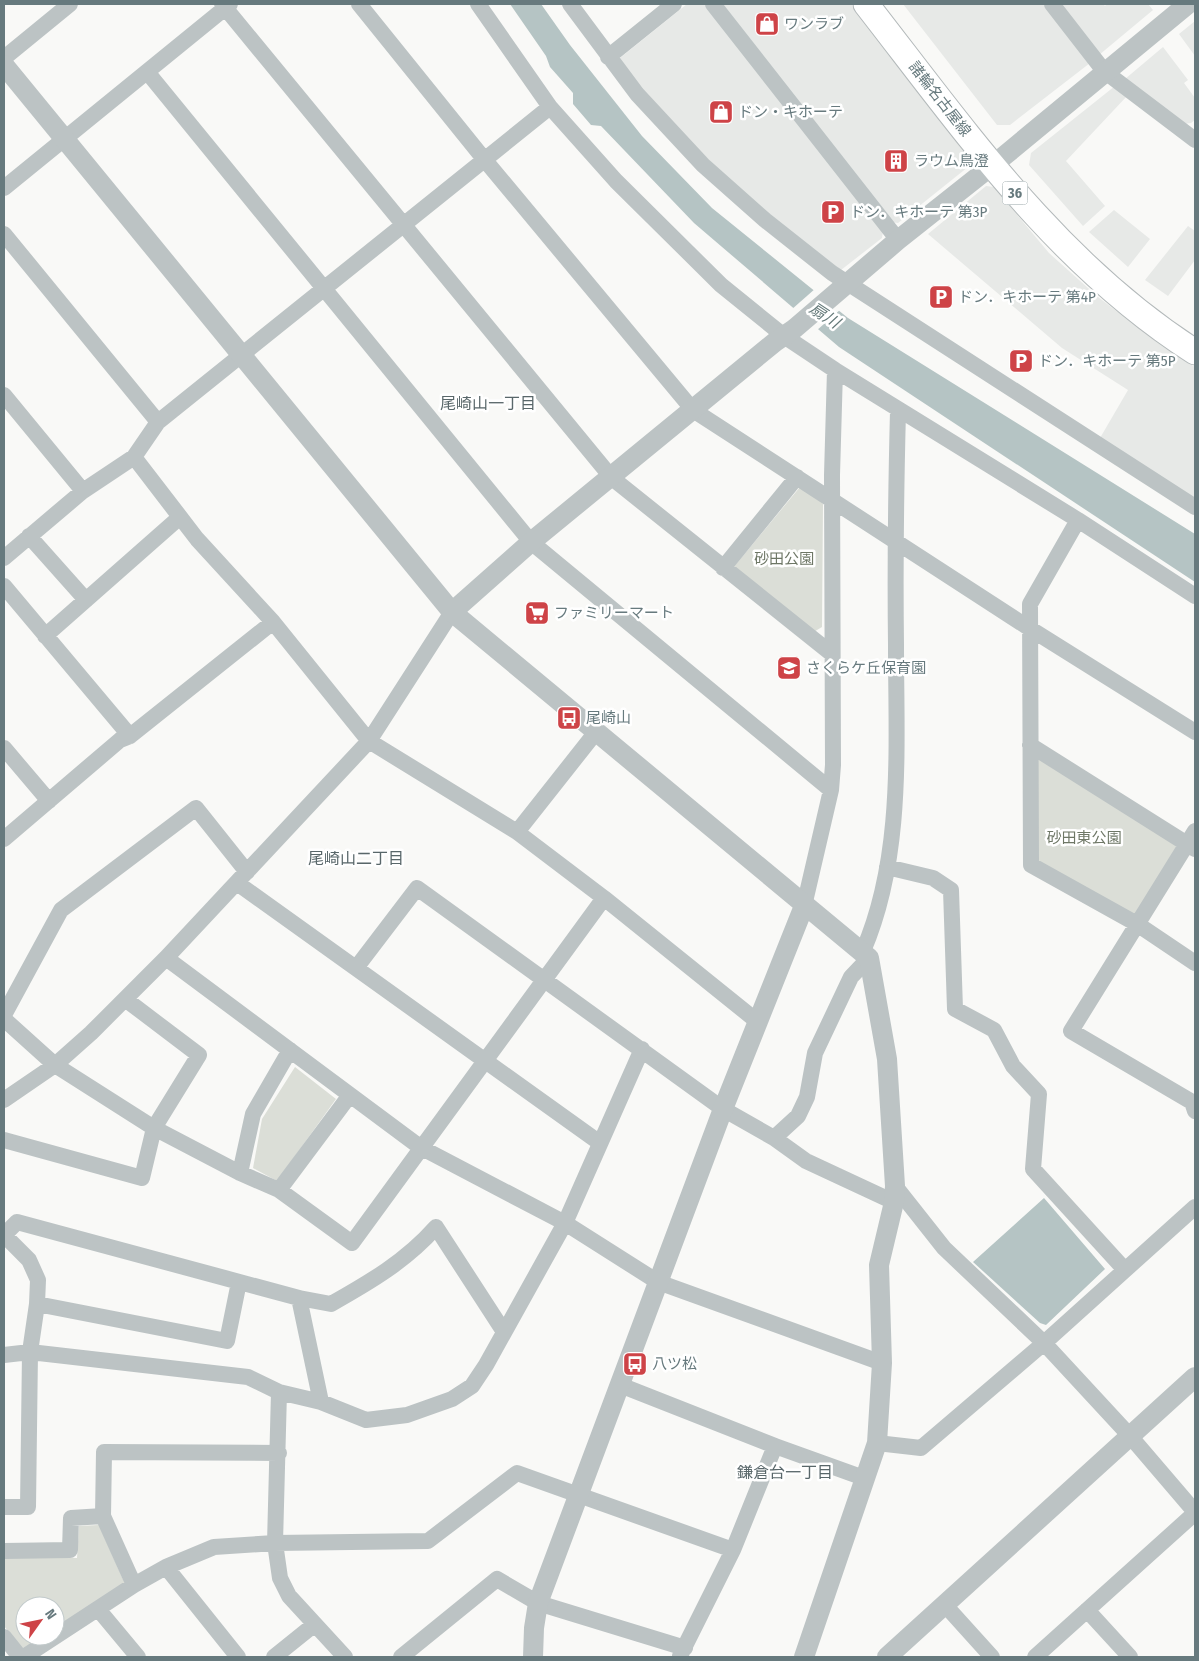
<svg xmlns="http://www.w3.org/2000/svg" width="1199" height="1661" font-family="'Fira Sans Condensed','Noto Sans JP',sans-serif">
  <style>
    .built { fill: #e7e9e7 }
    .green { fill: #dbded7 }
    .water { fill: #b5c4c4 }
    .pier { fill: #f9f9f7 }
    .lines { fill: none; stroke-linecap: round; stroke-linejoin: round }
    .primary-casing { stroke: #b3b9ba; stroke-width: 27 }
    .minor { stroke: #bcc3c4; stroke-width: 16 }
    .tertiary { stroke: #bcc3c4; stroke-width: 20 }
    .primary { stroke: #fff; stroke-width: 25 }
    .labels { text-anchor: middle; stroke-width: 5; stroke-linejoin: round; paint-order: stroke }
    .shield { fill: #fff; stroke: #95a2a5; stroke-width: 1 }
    .shield-label { font-size: 14px; font-weight: bold; fill: #677a7e }
    .poi-label { font-size: 15px; fill: #677a7e; stroke: #fff; text-anchor: start }
    .street-label { font-size: 15px; fill: #677a7e; stroke: #fff }
    .park-label { font-size: 15px; fill: #6e7766; stroke: #fff }
    .water-label { font-size: 16px; font-style: italic; fill: #637878; stroke: #fff }
    .neighbourhood-label { font-size: 16px; fill: #59676a; stroke: #fff }
  </style>
  <rect width="100%" height="100%" fill="#f9f9f7"/>
  <!-- built -->
  <path class="built" d="M687,4H706L883,231L882,238L841,270L769,219L645,97L620,58Z
    M721,4H851L969,154L968,167L898,223L891,222Z
    M903,4H1044L1090,63L1010,125H997Z
    M1059,4H1103L1105,6L1107,4H1148L1153,10L1099,55Z
    M1195,21V56L1179,34Z
    M1163,47L1188,80L1184,83L1195,98V120L1191,123L1184,124L1125,79Z
    M1115,86L1128,95L1066,161L1105,206L1083,226L1029,165L1031,153Z
    M986,186L994,187L1049,253L1098,297L1165,348L1195,367V501L1100,438L1128,390L1062,348L928,234Z
    M1114,210L1150,239L1128,267L1089,232Z
    M1188,226L1195,231V260L1168,296L1145,280Z"/>
  <!-- green -->
  <path class="green" d="M800,487L819,499L823,504L822,627L812,633L733,568Z
    M1030,745L1187,844L1137,924L1031,865Z
    M295,1067L336,1099L277,1181L253,1168L262,1119Z
    M99,1525L125,1584L55,1631V1606H25V1636H48L25,1652L4,1626V1557L77,1558L79,1526Z"/>
  <!-- water -->
  <path class="water" d="M510,4H541L570,45L642,136L712,208L848,318L1195,534V582L839,347L694,223L601,126L591,125L573,104V93L550,67L546,56Z
    M1044,1198L1105,1269L1046,1325L1040,1323L973,1262Z"/>
  <!-- pier -->
  <path class="pier" d="M816,288L841,309L816,331L791,310Z"/>
  <g class="lines">
    <defs>
      <path id="primary" d="M866,4C965,131 1056,263 1195,352"/>
    </defs>
    <!-- primary casing -->
    <use href="#primary" class="primary-casing"/>
    <!-- minor -->
    <path class="minor" d="M222,4L612,478L832,654
      M359,4L484,159L693,410L1029,628L1195,732
      M478,4L550,107L616,181L721,285L784,336L835,370L832,475L833,765L831,790L804,906
      M570,4L637,94L703,165L765,220L832,273L1195,507
      M713,4L898,240
      M1052,4L1104,71L1195,140
      M608,57L674,4
      M4,58L70,4
      M148,73L531,542L831,790
      M4,188L230,4
      M4,234L158,422
      M835,370L1078,520L1195,596
      M4,395L83,491
      M134,457L197,539L273,622L369,741L517,832L604,898L758,1022
      M1078,520L1030,604L1031,865L1137,924L1195,963
      M29,536L86,600
      M4,558L83,491L134,457L158,422L550,107
      M723,568L797,477
      M4,586L130,736
      M45,636L180,517
      M1030,745L1195,849
      M4,748L49,801
      M1195,831L1071,1031L1192,1102L1195,1111
      M517,832L596,732
      M4,839L120,740L130,736L273,622
      M887,867L933,878L951,890L955,1009L994,1030L1013,1066L1039,1094L1033,1169L1125,1270
      M237,883L600,1143
      M863,951C904,856 896,746 896,645C895,567 896,489 898,411
      M166,958L420,1147L565,1223L658,1282L882,1363
      M356,968L417,888L723,1109L774,1138L806,1161L894,1202
      M4,1015L61,910L196,808L247,872
      M4,1019L55,1065L154,1128L240,1173L279,1190L352,1243L604,898
      M4,1100L55,1065L91,1033L166,958L369,741L452,612
      M774,1138L798,1116L807,1097L815,1053L851,977L869,958
      M4,1140L142,1178L154,1128L199,1055L125,999
      M240,1173L253,1114L290,1050
      M895,1186L944,1248L1044,1343L1130,1436L1195,1512
      M279,1190L350,1095
      M4,1235L17,1222L299,1298L331,1304C370,1282 406,1261 436,1227L504,1332
      M4,1235L29,1260L38,1280L37,1304L30,1352L28,1507H4
      M299,1298L321,1402
      M37,1304L227,1341L239,1282
      M4,1355L30,1352L248,1377L279,1392L321,1402L366,1420L407,1415L452,1399L472,1386L486,1365L565,1223L642,1049
      M620,1385L775,1446L864,1478
      M279,1392L275,1543L280,1578L289,1596L345,1657
      M877,1443L921,1448L1044,1343L1195,1207
      M4,1551L70,1550L71,1518L103,1516
      M166,1567L238,1657
      M134,1585L103,1516L104,1452L279,1453
      M945,1605L992,1657
      M98,1609L138,1657
      M1087,1610L1130,1657
      M4,1637L20,1657
      M680,1656L733,1550L775,1446
      M24,1657L134,1585L166,1567L214,1547L275,1543L428,1541L517,1473L733,1550
      M274,1657L315,1624
      M401,1657L497,1579L538,1603L685,1648
      M1035,1657L1195,1513"/>
    <!-- tertiary -->
    <path class="tertiary" d="M4,65L452,612L869,958L887,1059L895,1186L894,1202L879,1265L882,1363L877,1443L804,1657
      M452,612L531,542L775,342L794,329L898,240L1004,156L1188,4
      M533,1657L534,1628L538,1603L723,1109L804,906
      M887,1657L1195,1377"/>
    <!-- primary -->
    <use href="#primary" class="primary"/>
  </g>
  <!-- icons -->
  <defs>
    <symbol id="shop-square" viewBox="-11 -11 22 22"><rect x="-9" y="-9" width="18" height="18" rx="4" fill="#ce4347" stroke="#fff"/><path d="M-5-2.5h2.3a2.7 3.5 0 0 1 5.4 0H5L5.5 6h-11ZM-1.5-2.5h3a1.5 2.3 0 0 0-3 0Z" fill="#fff"/></symbol>
    <symbol id="building-square" viewBox="-11 -11 22 22"><rect x="-9" y="-9" width="18" height="18" rx="4" fill="#ce4347" stroke="#fff"/><path d="M-4-6H4V6H1V3H-1V6H-4ZM-2.5-4.3h1.7v1.8h-1.7ZM.8-4.3h1.7v1.8H.8ZM-2.5-1h1.7V.8h-1.7ZM.8-1h1.7V.8H.8Z" fill="#fff"/></symbol>
    <symbol id="parking-square" viewBox="-11 -11 22 22"><rect x="-9" y="-9" width="18" height="18" rx="4" fill="#ce4347" stroke="#fff"/><path d="M-3.5-5.5H1a3.5 3.5 0 0 1 0 7H-1V5.5H-3.5ZM-1-3.4V-.6H.8a1.4 1.4 0 0 0 0-2.8Z" fill="#fff"/></symbol>
    <symbol id="supermarket-square" viewBox="-11 -11 22 22"><rect x="-9" y="-9" width="18" height="18" rx="4" fill="#ce4347" stroke="#fff"/><path d="M-6-5.5h2.5l.6 2H6L4.5 2H-2.5L-4.4-4H-6ZM-1.5 3.2a1.3 1.3 0 1 0 .1 0ZM3 3.2a1.3 1.3 0 1 0 .1 0Z" fill="#fff"/></symbol>
    <symbol id="school-square" viewBox="-11 -11 22 22"><rect x="-9" y="-9" width="18" height="18" rx="4" fill="#ce4347" stroke="#fff"/><path d="M0-5L7-2L0 1L-7-2ZM-4 1L0 2.5L4 1V4Q0 6-4 4Z" fill="#fff"/></symbol>
    <symbol id="bus-square" viewBox="-11 -11 22 22"><rect x="-9" y="-9" width="18" height="18" rx="4" fill="#ce4347" stroke="#fff"/><path d="M-5-6H5V4H4V6H2V4H-2V6H-4V4H-5ZM-3.5-4V0h7V-4ZM-3.5 1.2v1.5H-2V1.2ZM2 1.2v1.5H3.5V1.2Z" fill="#fff"/></symbol>
  </defs>
  <g fill-rule="evenodd">
    <use href="#shop-square" x="753" y="10" width="28" height="28"/>
    <use href="#shop-square" x="707" y="98" width="28" height="28"/>
    <use href="#building-square" x="882" y="147" width="28" height="28"/>
    <use href="#parking-square" x="819" y="198" width="28" height="28"/>
    <use href="#parking-square" x="927" y="283" width="28" height="28"/>
    <use href="#parking-square" x="1007" y="347" width="28" height="28"/>
    <use href="#supermarket-square" x="523" y="599" width="28" height="28"/>
    <use href="#school-square" x="775" y="654" width="28" height="28"/>
    <use href="#bus-square" x="555" y="704" width="28" height="28"/>
    <use href="#bus-square" x="621" y="1350" width="28" height="28"/>
  </g>
  <g class="labels">
    <!-- shield labels -->
    <rect class="shield" x="1002.5" y="181.5" width="25" height="23" rx="4"/>
    <g class="shield-label">
      <text x="1015" y="198">36</text>
    </g>
    <!-- poi labels -->
    <g class="poi-label">
      <text x="784" y="29">ワンラブ</text>
      <text x="738" y="117">ドン・キホーテ</text>
      <text x="914" y="166">ラウム鳥澄</text>
      <text x="850" y="217">ドン．キホーテ 第3P</text>
      <text x="958" y="302">ドン．キホーテ 第4P</text>
      <text x="1038" y="366">ドン．キホーテ 第5P</text>
      <text x="554" y="618">ファミリーマート</text>
      <text x="806" y="673">さくらケ丘保育園</text>
      <text x="586" y="723">尾崎山</text>
      <text x="652" y="1369">八ツ松</text>
    </g>
    <!-- street labels -->
    <g class="street-label">
      <text transform="translate(940 99) rotate(52)" y="5">諸輪名古屋線</text>
    </g>
    <!-- park labels -->
    <g class="park-label">
      <text x="784" y="564">砂田公園</text>
      <text x="1084" y="843">砂田東公園</text>
    </g>
    <!-- water labels -->
    <g class="water-label">
      <text transform="translate(825 315) rotate(33)" y="6">扇川</text>
    </g>
    <!-- neighbourhood labels -->
    <g class="neighbourhood-label">
      <text x="488" y="409">尾崎山一丁目</text>
      <text x="356" y="864">尾崎山二丁目</text>
      <text x="785" y="1478">鎌倉台一丁目</text>
    </g>
  </g>
  <!-- border -->
  <rect width="1199" height="1661" fill="none" stroke="#677a7e" stroke-width="10"/>
  <!-- north arrow -->
  <g transform="translate(40 1621) rotate(57)"><circle r="24" fill="#ffffff" stroke="#c2cacb"/>
  <path d="M0-4L9 19L0 12L-9 19Z" fill="#ce4347"/>
  <text y="-8" font-size="14" font-weight="bold" text-anchor="middle" fill="#677a7e">N</text>
  </g>
</svg>
